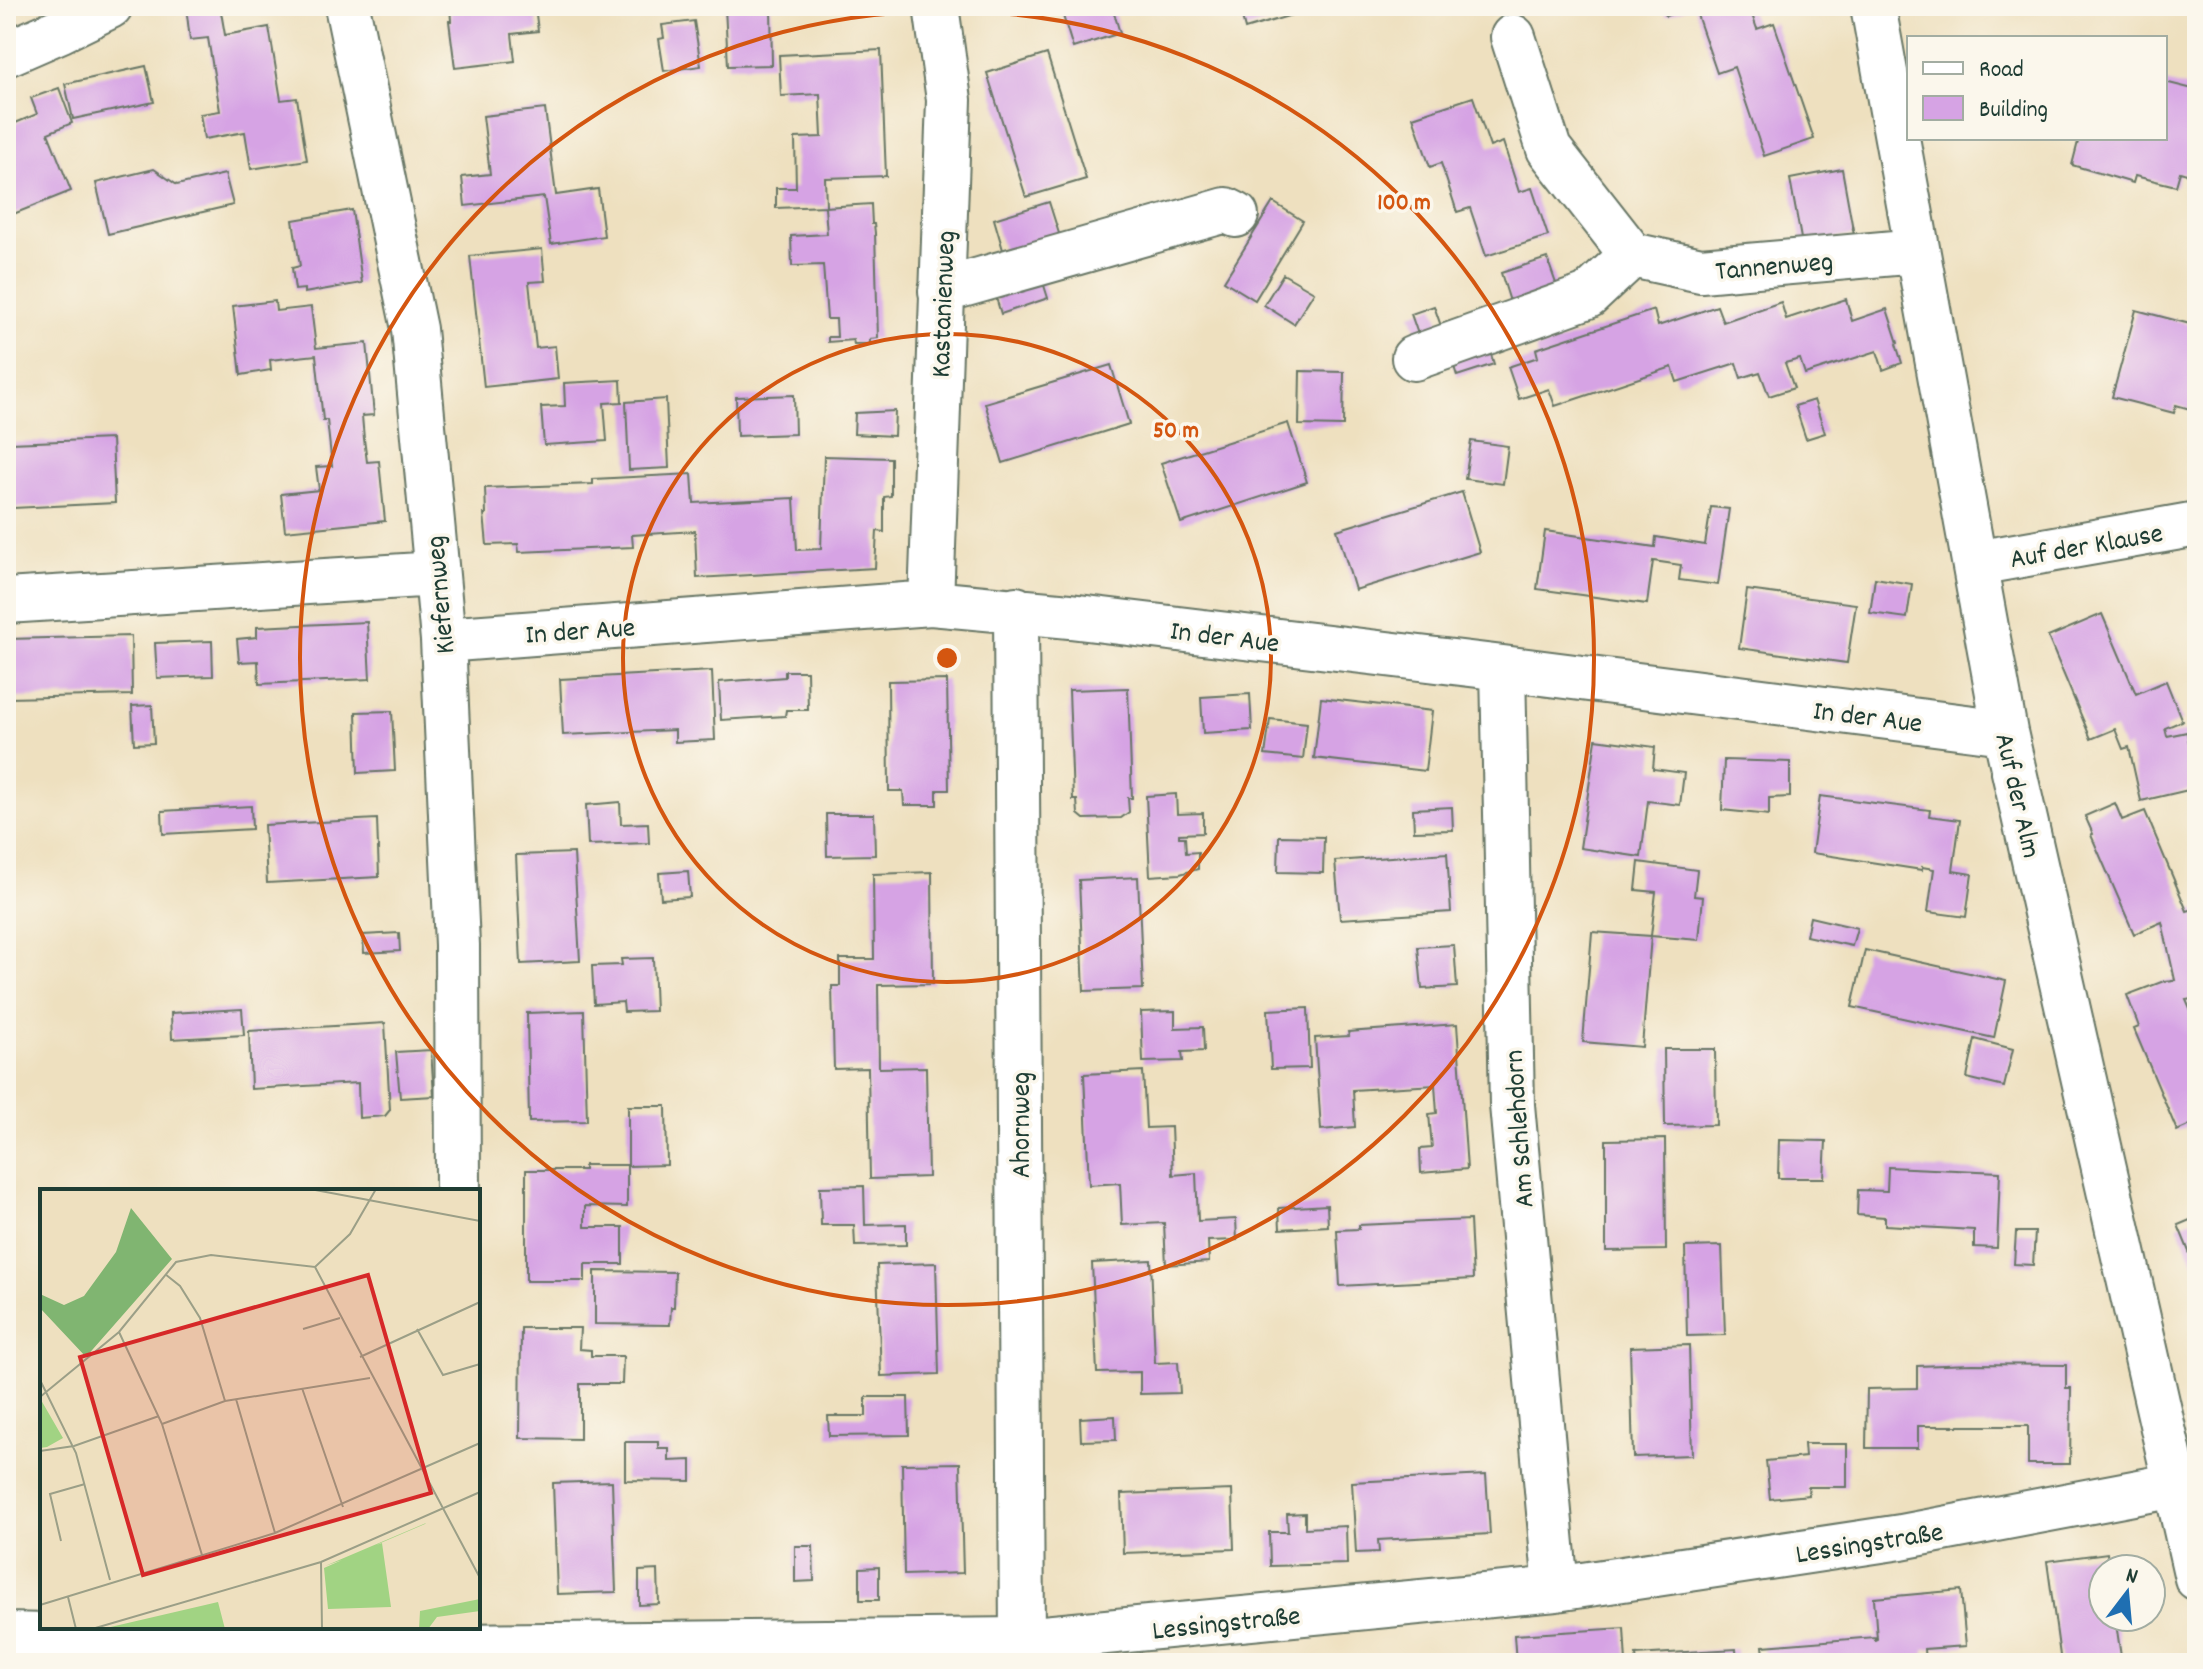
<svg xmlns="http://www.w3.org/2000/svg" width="2203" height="1669" font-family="Dekko,sans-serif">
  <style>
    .building { fill: #d6a3e4 }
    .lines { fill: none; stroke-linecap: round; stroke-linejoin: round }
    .minor-casing { stroke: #677665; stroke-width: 48 }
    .minor { stroke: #fff; stroke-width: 44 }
    .ring { fill: none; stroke: #d45610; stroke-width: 4 }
    .labels { text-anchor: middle; stroke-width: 7; stroke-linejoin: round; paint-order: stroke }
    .street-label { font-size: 28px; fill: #1f3d34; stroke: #fbf7ec }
    .inset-road { fill: none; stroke: #9b9f87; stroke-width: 2 }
    .view { fill: #d62828; fill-opacity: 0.15; stroke: #d62828; stroke-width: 4 }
    .inset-edge { fill: none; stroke: #1f3d34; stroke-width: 4 }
    .centre { fill: #d45610; stroke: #fbf7ec; stroke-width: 4 }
    .ring-label { font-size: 24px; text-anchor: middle; font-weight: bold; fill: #d45610; stroke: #fbf7ec; stroke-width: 7; stroke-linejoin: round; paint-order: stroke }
  </style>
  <rect width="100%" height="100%" fill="#fbf7ec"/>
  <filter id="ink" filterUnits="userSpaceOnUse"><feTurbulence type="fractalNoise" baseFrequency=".0125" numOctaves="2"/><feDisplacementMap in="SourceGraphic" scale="16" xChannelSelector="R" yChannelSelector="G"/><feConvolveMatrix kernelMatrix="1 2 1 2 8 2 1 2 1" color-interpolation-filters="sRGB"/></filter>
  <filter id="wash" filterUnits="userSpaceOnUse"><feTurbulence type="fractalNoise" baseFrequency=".006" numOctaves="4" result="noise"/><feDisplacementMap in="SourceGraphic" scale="32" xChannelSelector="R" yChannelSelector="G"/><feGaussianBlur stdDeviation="1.8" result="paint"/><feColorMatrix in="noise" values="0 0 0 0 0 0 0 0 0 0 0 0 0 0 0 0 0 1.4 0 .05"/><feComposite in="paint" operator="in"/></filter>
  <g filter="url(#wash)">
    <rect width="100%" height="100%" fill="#eee0bf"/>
    <g id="blocks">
      <!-- building -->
      <path class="building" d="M186,6H220L225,35L269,27L281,100L297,98L307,160L251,169L245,132L204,139L200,114L220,111L208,38L190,40Z
        M450,6H535L538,31L512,34L515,61L455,68L449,21H451Z
        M771,6L772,65L728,66L725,7Z
        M1060,6H1112L1120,33L1073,48Z
        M1239,6H1301V7L1294,9L1295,14L1245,29Z
        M1662,6H1692L1666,16Z
        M1694,6H1749L1757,29L1774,23L1814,139L1764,156L1734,67L1717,73Z
        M694,21L701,66L664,71L659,39L664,38L662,25Z
        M881,50L886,176L825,178L826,206L776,208V188H796L795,138L822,137L820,94L781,96L779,55Z
        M1047,54L1086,179L1026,197L987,73Z
        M146,66L154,102L73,119L65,84Z
        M2165,82L2197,90V177L2180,172L2176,186L2135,176L2133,183L2072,165L2079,138H2165Z
        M59,88L72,123L48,133L71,191L6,217V127L37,114L31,98Z
        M1473,97L1490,147L1503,142L1519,192L1532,188L1548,236L1486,256L1470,208L1457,212L1441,163L1430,167L1413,117Z
        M545,109L556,195L598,189L604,236L551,244L544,197L465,206L462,177L490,174L483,116Z
        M154,169L177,185L225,174L233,205L108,234L96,183Z
        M1842,169L1854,235L1802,244L1790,179Z
        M1049,202L1062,243L1006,260L994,219Z
        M1273,202L1303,221L1255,300L1224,281Z
        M871,204L872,224H874L875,233L878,338L870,339V344H854L853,340L828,342V337H837L836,319H827L823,265L792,266L791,236L827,234L825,207Z
        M352,210L362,283L304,293V289L295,290L292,268L300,266L293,220Z
        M542,249L545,281L529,282L536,348L555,346L558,379L484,387L470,256Z
        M1547,258L1560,295L1513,311L1501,273Z
        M1283,274L1314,292L1294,324L1264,305Z
        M1041,276L1048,298L1001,314L994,291Z
        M1846,299L1852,321L1887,309L1898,343L1896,344L1902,363L1883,370L1877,351L1805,374L1800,359L1785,363L1794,388L1769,396L1760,372L1741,378L1736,363L1677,382L1672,367L1555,406L1549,389L1519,399L1508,367L1538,357L1536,349L1654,310L1658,326L1717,306L1723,322L1781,302L1786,319Z
        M275,301L276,311L311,307L316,348L367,343L374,415L362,416L364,439L367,462L379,461L385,521L285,531L281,494L319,490L316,467L332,466L327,420H323L316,355L270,360L271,370L241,375L233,306Z
        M1434,306L1442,329L1419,337L1411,314Z
        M2136,310L2194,325L2197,316V411L2176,405L2174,413L2112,397Z
        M1488,345L1494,364L1457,376L1451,357Z
        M1111,365L1129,424L1003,463L985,403Z
        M1300,371L1344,372L1343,426L1299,425Z
        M621,380L622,402L604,403L607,441L544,445L541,407L565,406L564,383Z
        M794,395L795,434L737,436L736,397Z
        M666,399L669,468L629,470L626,402Z
        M1814,400L1825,433L1806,439L1795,406Z
        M895,411L894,436L854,434L855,413Z
        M1288,423L1307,482L1181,523L1161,463Z
        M112,439L115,503L13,508L10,443Z
        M1471,441L1508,446L1503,484L1465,479Z
        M824,456L891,458V496L884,497V532L877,531L875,568L697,578L695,531L632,535L633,547L519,552L518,544L487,545L484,514H486L485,488L593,484V479L692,474L694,503L794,498L797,550L821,549Z
        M1462,492L1480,552L1355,590L1337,530Z
        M1711,507L1729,509L1718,585L1679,580L1681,565L1653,561L1647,604L1537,589L1545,531L1655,547L1656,537L1705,545Z
        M1875,578L1912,584L1907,618L1870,613Z
        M1747,590L1856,604L1847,663L1739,648Z
        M2102,614L2136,694L2166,681L2182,721L2165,728L2167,736L2187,732L2197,788L2141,801L2129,747L2123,749L2115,729L2091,739L2048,637Z
        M367,622L370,679L259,684L258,661L239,662L237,639L257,637V627Z
        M131,636L132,695L9,698L7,639Z
        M212,641L213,676L157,678L155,643Z
        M712,671L715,740L675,742V730L563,735L560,679Z
        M785,671H807L808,710H786L785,716L721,720L719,682L785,677Z
        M947,680L949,790H937V805H904L903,791H889L888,681Z
        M1128,688L1132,798H1128L1129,812L1121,818L1084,819L1078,814L1077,800H1073L1069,690Z
        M1250,694L1252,730L1203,733L1201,697Z
        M1321,698L1432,711L1425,771L1314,758Z
        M152,705L154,743L134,744L132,706Z
        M392,711L395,771L358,773L356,712Z
        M6,712H10L11,749H6Z
        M1270,719L1307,723L1303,759L1265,755Z
        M1596,739L1655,747L1653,769L1684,773L1680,805L1648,801L1641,857L1580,848Z
        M1724,760L1790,762V797L1769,798V815L1722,810Z
        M1176,794L1177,814L1203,813V833L1179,834V837H1185L1186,853L1198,852V869L1180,874L1150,876L1146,796Z
        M1820,796L1930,810L1929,816L1960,820L1953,871L1972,874L1966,917L1928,912L1934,869L1922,867V870L1812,853Z
        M620,802L621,824L648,823L649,843L588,845L586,805Z
        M2115,803L2122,820L2145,811L2187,911L2197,908V998L2186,1000L2197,1025V1122L2177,1131L2134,1029L2139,1027L2127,995L2164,981L2175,980L2162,922L2134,934L2091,835L2093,834L2085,816Z
        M251,806L252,829L163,834L162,811Z
        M1452,807L1453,830L1414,831L1413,809Z
        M826,814H874L875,855L827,856Z
        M377,819L379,877L267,883L264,825Z
        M1279,836L1324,837L1323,873L1278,872Z
        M574,853L580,961L521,964L516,855Z
        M1447,853L1451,912L1340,919L1335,861Z
        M1639,862L1697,870L1694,896L1703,897L1699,940L1651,936L1656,892L1636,890Z
        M688,871L690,897L661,899L659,873Z
        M932,872L933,984L878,985L879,1068L926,1067L928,1177L870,1179L868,1068L834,1069L832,986H840V959H874L873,874Z
        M1138,877L1143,989L1084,991L1079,880Z
        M1810,917L1857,928L1852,946L1806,936Z
        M1592,932L1651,936L1642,1047L1583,1042Z
        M399,933L400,951L364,953L363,935Z
        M1454,945L1457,987L1422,989L1418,947Z
        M1865,950L2006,981L1994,1038L1852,1007Z
        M653,958L655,1011L624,1012L623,1002L594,1004L592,966L622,965L621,959Z
        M1308,1008L1310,1068L1271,1069L1268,1010Z
        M242,1009L244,1035L172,1039L171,1013Z
        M584,1011L587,1121L529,1122L527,1013Z
        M1175,1011V1028L1203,1027L1204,1051L1182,1052L1183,1061L1143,1062L1141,1012Z
        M385,1023L390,1110L385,1116L359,1118L358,1083L251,1089L249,1031Z
        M1457,1024L1467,1169L1421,1173L1420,1149L1432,1148L1429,1114L1437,1113L1435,1085L1353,1090L1355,1127L1321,1130L1315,1038L1349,1036L1348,1032Z
        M1975,1039L2013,1049L2004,1087L1967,1078Z
        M1664,1049H1715L1716,1125L1665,1126Z
        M431,1050L434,1096L400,1098L396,1052Z
        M1143,1071L1146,1128L1171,1127L1173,1175L1196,1173L1198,1221L1236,1219L1237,1240L1208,1241L1209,1262L1166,1265L1164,1223L1122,1225L1120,1183L1089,1185L1084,1074Z
        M628,1106H666L667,1165L628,1166Z
        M1665,1139L1666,1250L1606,1251V1140Z
        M1779,1140L1826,1141L1824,1178H1778Z
        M584,1165H627V1207L585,1206V1227H623V1264H585V1281H526V1170H584Z
        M1888,1167L2000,1172L1997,1248L1974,1247V1230L1885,1225V1217L1857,1215L1858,1190L1887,1191Z
        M864,1186L865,1225L906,1224V1245L855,1246L854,1225H821L820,1187Z
        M1327,1205L1328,1226L1280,1229L1279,1208Z
        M2197,1217V1271L2178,1225Z
        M1470,1220L1473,1279L1340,1286L1337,1230L1359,1229V1225Z
        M2016,1232H2035L2033,1265L2014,1264Z
        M1722,1246L1725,1335L1687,1336L1685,1247Z
        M1151,1260L1155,1363L1178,1362L1180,1393L1140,1394V1372L1097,1373L1092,1263Z
        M936,1263L939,1374L881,1376L877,1265Z
        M595,1271L675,1272L674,1307H671L670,1325L595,1324Z
        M521,1328H580L579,1349L591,1350V1356H623L622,1384H580V1439L520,1438Z
        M1689,1345L1692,1455L1633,1457L1630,1347Z
        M1972,1364L2066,1365V1388H2071L2070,1464H2028V1426H1918V1448H1866L1867,1389L1917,1388V1366Z
        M866,1397H908L909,1435L829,1436L828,1416H866Z
        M1115,1416L1116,1440L1081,1441L1080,1418Z
        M625,1442H658V1448H669V1461L691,1460V1481L625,1480Z
        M1804,1444H1847V1487H1808L1809,1495L1770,1499L1766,1461L1805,1457Z
        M960,1463L963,1573L904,1575L902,1464Z
        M1486,1475L1490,1534L1378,1540L1379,1552L1356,1553L1352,1482Z
        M612,1481L616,1592L557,1594L553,1483Z
        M1232,1490L1234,1549L1123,1553L1121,1494Z
        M1305,1513V1528L1346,1526L1347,1564L1270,1566L1269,1532H1288L1287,1514Z
        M795,1546H813L814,1581L795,1582Z
        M2107,1553L2109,1569H2103V1617H2115L2122,1663H2061L2047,1561Z
        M879,1567V1600H860V1568Z
        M658,1570L659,1604L639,1605V1571Z
        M1961,1590L1966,1646L1924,1649L1925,1663H1765L1763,1646L1875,1637V1640L1877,1639L1874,1598Z
        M1624,1628L1626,1663H1516L1514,1635Z
        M1736,1649L1737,1663H1637L1636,1655Z"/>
    </g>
  </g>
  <g filter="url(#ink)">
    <use href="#blocks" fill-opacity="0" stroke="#677665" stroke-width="2"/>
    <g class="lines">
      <defs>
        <path id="minor" d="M347,6L414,329L443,640L457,945L458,1191
          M1873,6L2005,732L2197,1578
          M1513,37L1549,149L1632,255L1701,270L1917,251
          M6,54L61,30L110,6
          M941,291L1226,210L1236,215
          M1414,358L1588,296L1632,255
          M1976,563L2197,524
          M6,601L436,574
          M931,603L949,100L936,6
          M1016,609L1022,1640
          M443,640L931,603L1070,616L1503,668L2005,732
          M1503,668L1512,1105L1556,1589
          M6,1635L460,1646L1022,1640L1556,1589L1901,1537L2197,1481"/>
      </defs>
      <!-- minor casing -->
      <use href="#minor" class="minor-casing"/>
      <!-- minor -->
      <use href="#minor" class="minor"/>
    </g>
  </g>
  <!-- distance rings -->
  <g class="ring">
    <circle cx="947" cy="658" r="324"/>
    <circle cx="947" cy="658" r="647"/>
  </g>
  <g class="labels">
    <!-- street labels -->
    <g class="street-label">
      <text transform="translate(1774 264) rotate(-5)" y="10">Tannenweg</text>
      <text transform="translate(941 304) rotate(-88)" y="10">Kastanienweg</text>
      <text transform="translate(2086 544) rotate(-10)" y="10">Auf der Klause</text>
      <text transform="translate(438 595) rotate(-95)" y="10">Kiefernweg</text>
      <text transform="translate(580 629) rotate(-4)" y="10">In der Aue</text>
      <text transform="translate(1225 635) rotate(7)" y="10">In der Aue</text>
      <text transform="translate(1868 715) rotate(7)" y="10">In der Aue</text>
      <text transform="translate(2020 795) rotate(77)" y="10">Auf der Alm</text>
      <text transform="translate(1019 1125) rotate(-90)" y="10">Ahornweg</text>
      <text transform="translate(1517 1129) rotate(-94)" y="10">Am Schlehdorn</text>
      <text transform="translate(1869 1541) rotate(-9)" y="10">Lessingstraße</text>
      <text transform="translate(1226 1621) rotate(-6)" y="10">Lessingstraße</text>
    </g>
  </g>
  <!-- overview -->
  <g transform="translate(40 1189)">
    <rect width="440" height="440" fill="#eee0bf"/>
    <path d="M1,211L23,249L7,258L0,259ZM386,334L385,335L336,356L342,354L351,418L288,420L284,379L302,371L285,377ZM440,410V422L397,428L388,440H379L380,422ZM178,413L185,440H62Z" fill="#a1d383"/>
    <path d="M91,19L132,70L46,168L0,119V105L24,116L44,107L76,63Z" fill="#80b571"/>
    <path class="inset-road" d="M270,0L440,32M275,78L440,389M125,85L140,97L160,129L185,212M263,140L300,129M377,140L403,186L440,175M79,143L122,235L162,366M320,168L440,113M0,191L36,264L70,391M262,199L303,318M0,208L79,143L136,73L171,66L275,78L310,45L336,0M196,210L235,344M122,235L185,212L330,189M0,262L34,257L119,227M21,352L10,305L45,295M281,373L282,440M28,408L36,440M0,416L235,344L440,254M52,440L281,373L440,303"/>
    <path class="view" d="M328,86L391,304L103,386L40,168Z"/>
    <rect width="440" height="440" class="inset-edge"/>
  </g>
  <circle cx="947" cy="658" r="12" class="centre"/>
  <g class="ring-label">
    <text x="1404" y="209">100 m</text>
    <text x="1176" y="437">50 m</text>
  </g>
  <!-- margin -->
  <rect width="2203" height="1669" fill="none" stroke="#fbf7ec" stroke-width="32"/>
  <!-- legend -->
  <rect x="1907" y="36" width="260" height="104" fill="#fbf7ec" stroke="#a3ada2" stroke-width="2"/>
  <rect x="1923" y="62" width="40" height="12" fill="#ffffff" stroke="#a3ada2" stroke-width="2"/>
  <text x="1979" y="76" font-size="24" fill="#1f3d34">Road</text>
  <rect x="1923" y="96" width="40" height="24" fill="#d6a3e4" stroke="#a3ada2" stroke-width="2"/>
  <text x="1979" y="116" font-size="24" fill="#1f3d34">Building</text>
  <!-- north arrow -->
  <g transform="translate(2127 1593) rotate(16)"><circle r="38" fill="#fbf7ec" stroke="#a3ada2" stroke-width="2"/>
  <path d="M0-6L14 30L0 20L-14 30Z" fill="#1f6fb2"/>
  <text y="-12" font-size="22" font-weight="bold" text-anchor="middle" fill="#1f3d34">N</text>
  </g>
</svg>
